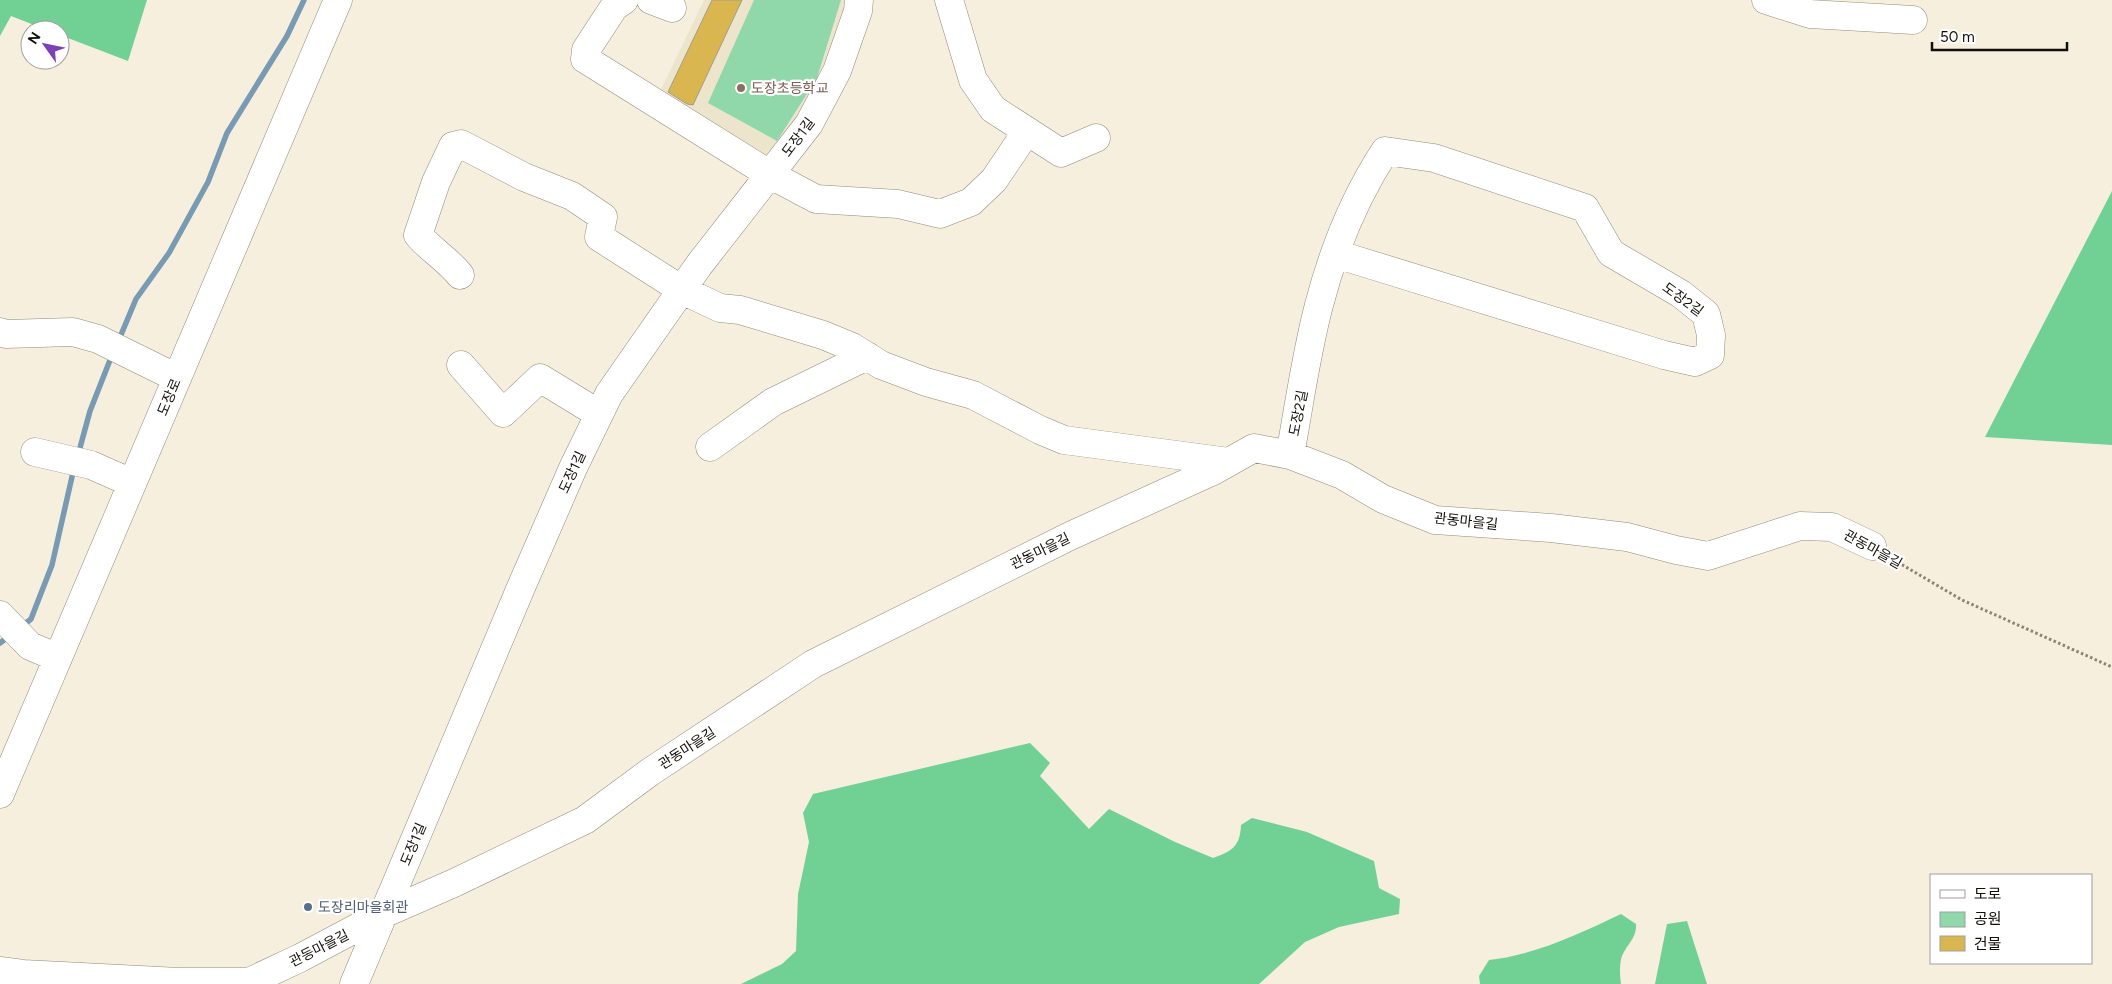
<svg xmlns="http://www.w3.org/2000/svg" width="2112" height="984" font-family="Figtree,'Noto Sans KR',sans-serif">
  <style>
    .built { fill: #ede4cc }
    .green { fill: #90d8a9 }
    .forest { fill: #71d195 }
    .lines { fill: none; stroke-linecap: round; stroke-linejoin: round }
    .stream { stroke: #789ab3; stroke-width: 5.5 }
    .building { fill: #dab650; stroke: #a29c8c }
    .minor-casing { stroke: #918b7c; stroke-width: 29 }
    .path { stroke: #8a8579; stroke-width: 3; stroke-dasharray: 2.5 2.5; stroke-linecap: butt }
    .minor { stroke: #fff; stroke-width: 28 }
    .education-dot { fill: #8d6e63; stroke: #fff; stroke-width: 2 }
    .service-dot { fill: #5c6f8a; stroke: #fff; stroke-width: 2 }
    .labels { text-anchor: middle; stroke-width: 4.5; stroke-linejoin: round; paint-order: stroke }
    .education-label { font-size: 14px; fill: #785e54; stroke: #fff; text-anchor: start }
    .street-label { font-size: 14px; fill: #120f0a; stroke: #fff }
    .service-label { font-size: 14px; fill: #4e5e75; stroke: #fff; text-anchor: start }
  </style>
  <rect width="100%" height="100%" fill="#f6efde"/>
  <!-- built -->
  <path class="built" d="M704,0H848L825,77L771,164L657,98Z"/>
  <!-- green -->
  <path class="green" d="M754,0H841L817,78L777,141L708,103Z"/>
  <!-- forest -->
  <path class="forest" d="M0,0H147L128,61L60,35V30H47L11,16L0,36Z
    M2112,191V445L1985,437Z
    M1030,743L1050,763L1040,776L1089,829L1109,809L1175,842L1213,858C1232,851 1240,847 1241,825L1252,818L1307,832L1374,861L1379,888L1400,899L1399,914L1339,927L1305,942L1259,984H741L782,964L796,951L798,894L809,842L803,813L813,794Z
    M1621,914L1636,924C1637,938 1627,944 1622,956C1619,964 1620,976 1621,984H1480L1479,976L1489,960C1535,955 1579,934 1621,914Z
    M1687,921L1707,984H1655L1667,924Z"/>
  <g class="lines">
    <!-- stream -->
    <path class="stream" d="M118,342L136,299L169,253L208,182L227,133L287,36L304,0
      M78,455L90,411L112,355
      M21,627L31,619L52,565L74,468
      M0,643L9,636"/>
  </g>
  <!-- building -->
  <path class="building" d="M712,0H742L693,105L687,104L668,92Z"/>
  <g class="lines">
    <defs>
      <path id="minor" d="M624,0L614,7L586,50L585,59L769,174L816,199L898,204L940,214L971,202L994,180L1027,131
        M651,0L672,8
        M949,0L973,80L993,109L1061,153L1096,138
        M1766,0L1810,14L1913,20
        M460,275C447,259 431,250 418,235L436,182L453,146L461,144L524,177L572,196L603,217L599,237L682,290L720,308L740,310L823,335L852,347L881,365L926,382L973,395L1040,430L1064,440L1229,462
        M0,332L6,334L73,332L98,339L177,378
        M461,365L503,413L540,378L599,414
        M710,447L773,402L867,356
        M35,452L91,465L132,483
        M1290,455C1299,406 1306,354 1319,305C1333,251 1355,197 1385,151L1434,158L1585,208L1611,253L1681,294L1706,314L1711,335L1710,355L1695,362L1664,355L1336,254
        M0,615L30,646L58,658
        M0,794L338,0
        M0,971L23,974L179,982H249L300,958L383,914L454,883L585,820L650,772L813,664L1070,536L1213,471L1254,448L1290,455L1342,475L1383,499L1435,520L1551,528L1627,537L1676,550L1708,556L1800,526L1832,527L1872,546
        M354,984L522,585L573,468L609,394L699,265L809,124L837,71L858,11L859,0"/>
    </defs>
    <!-- minor casing -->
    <use href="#minor" class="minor-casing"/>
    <!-- path -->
    <path class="path" d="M1889,557L1962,600L2112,667"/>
    <!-- minor -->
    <use href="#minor" class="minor"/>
  </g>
  <!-- markers -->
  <circle class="education-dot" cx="741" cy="88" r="5"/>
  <circle class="service-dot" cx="308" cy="907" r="5"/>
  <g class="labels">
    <!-- education labels -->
    <g class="education-label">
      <text x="751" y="93">도장초등학교</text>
    </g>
    <!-- street labels -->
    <g class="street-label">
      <text transform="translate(798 137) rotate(-53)" y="5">도장1길</text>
      <text transform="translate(1683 299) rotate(36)" y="5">도장2길</text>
      <text transform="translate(169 397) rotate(-67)" y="5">도장로</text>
      <text transform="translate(1298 413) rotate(-79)" y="5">도장2길</text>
      <text transform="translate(572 472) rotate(-65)" y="5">도장1길</text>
      <text transform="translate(1466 521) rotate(6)" y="5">관동마을길</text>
      <text transform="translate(1873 549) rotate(29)" y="5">관동마을길</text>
      <text transform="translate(1040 551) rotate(-26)" y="5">관동마을길</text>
      <text transform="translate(687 748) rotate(-33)" y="5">관동마을길</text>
      <text transform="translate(413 844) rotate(-67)" y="5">도장1길</text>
      <text transform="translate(319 948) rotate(-27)" y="5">관동마을길</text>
    </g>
    <!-- service labels -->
    <g class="service-label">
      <text x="318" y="912">도장리마을회관</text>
    </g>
  </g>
  <!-- legend -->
  <rect x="1930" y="874" width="162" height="90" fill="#ffffff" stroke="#a09f9d"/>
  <rect x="1940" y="890" width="25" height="8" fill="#ffffff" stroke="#a09f9d"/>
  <text x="1974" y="899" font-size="15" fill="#120f0a">도로</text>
  <rect x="1940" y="912" width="25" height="15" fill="#90d8a9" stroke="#a09f9d"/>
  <text x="1974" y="924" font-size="15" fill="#120f0a">공원</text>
  <rect x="1940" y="936" width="25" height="15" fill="#dab650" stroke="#a09f9d"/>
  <text x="1974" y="949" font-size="15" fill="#120f0a">건물</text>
  <!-- north arrow -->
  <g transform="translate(45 45) rotate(303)"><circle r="24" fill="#ffffff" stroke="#a09f9d"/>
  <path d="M0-4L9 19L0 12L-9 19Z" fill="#7b41b7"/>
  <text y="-8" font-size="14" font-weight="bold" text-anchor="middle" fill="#120f0a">N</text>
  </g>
  <!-- scale -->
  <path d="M1932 42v8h135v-8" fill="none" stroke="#120f0a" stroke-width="2.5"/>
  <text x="1940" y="42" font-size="15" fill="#120f0a" stroke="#ffffff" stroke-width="4" paint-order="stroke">50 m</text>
</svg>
